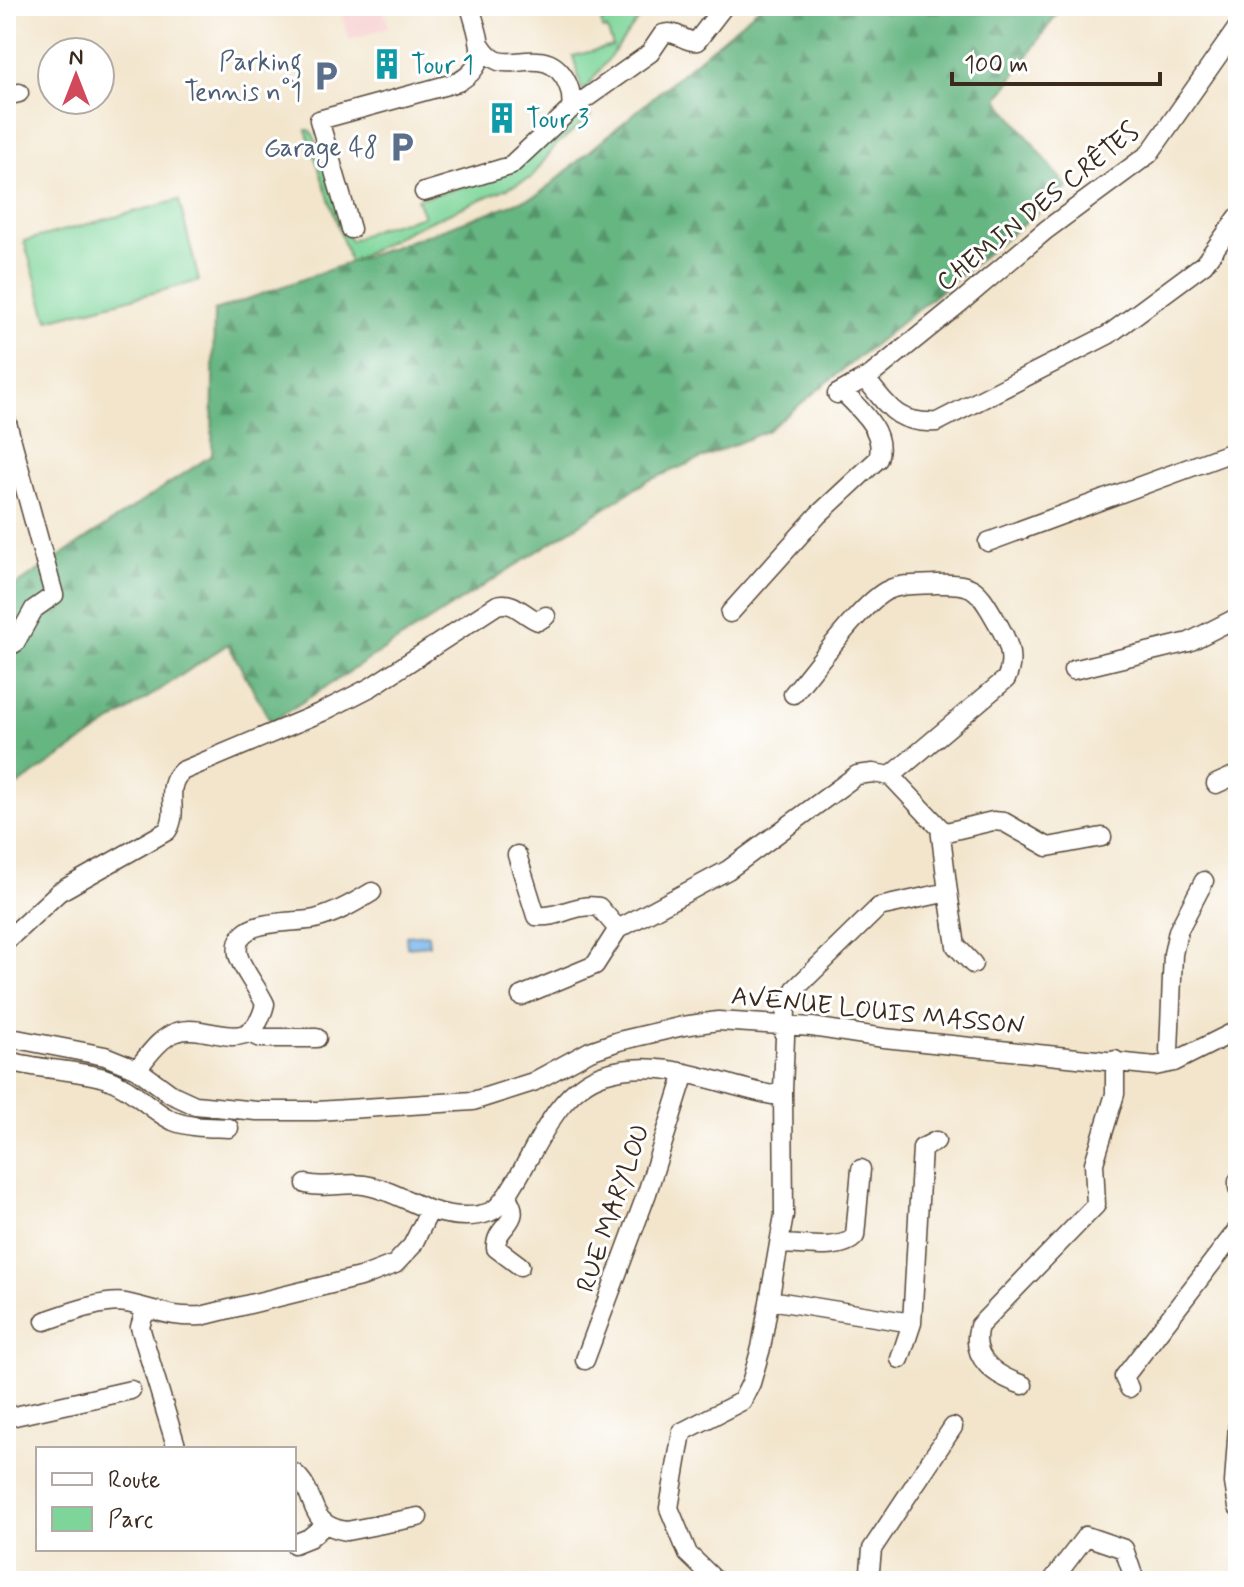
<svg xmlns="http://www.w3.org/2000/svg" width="1244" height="1587" font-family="Mynerve,sans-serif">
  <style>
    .built { fill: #f7cfd0 }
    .forest { fill: url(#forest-firs); stroke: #507050; stroke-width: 2 }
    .green { fill: #7ed59a; stroke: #5c805c; stroke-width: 2 }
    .water { fill: url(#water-waves); stroke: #5a7085; stroke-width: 2 }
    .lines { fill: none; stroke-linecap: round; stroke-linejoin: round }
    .minor-casing { stroke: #564638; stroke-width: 21 }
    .minor { stroke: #fff; stroke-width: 18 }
    .labels { text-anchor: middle; stroke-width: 6; stroke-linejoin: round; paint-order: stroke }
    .service-label { font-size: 26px; fill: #4e5e75; stroke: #fff; text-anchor: end }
    .culture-label { font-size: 26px; fill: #0d838f; stroke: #fff; text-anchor: start }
    .street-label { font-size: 26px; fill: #3b2a1e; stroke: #fff }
  </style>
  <defs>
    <pattern id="forest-firs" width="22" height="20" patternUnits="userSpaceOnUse" patternTransform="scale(2)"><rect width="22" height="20" fill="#66b682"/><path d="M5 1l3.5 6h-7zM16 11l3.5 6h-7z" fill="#55946a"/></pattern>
    <pattern id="water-waves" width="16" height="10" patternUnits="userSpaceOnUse" patternTransform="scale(2)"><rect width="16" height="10" fill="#79b7ec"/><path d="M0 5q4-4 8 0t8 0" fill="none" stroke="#6495bf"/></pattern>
  </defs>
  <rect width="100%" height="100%" fill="#fff"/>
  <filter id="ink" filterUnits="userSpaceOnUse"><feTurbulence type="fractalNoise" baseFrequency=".0125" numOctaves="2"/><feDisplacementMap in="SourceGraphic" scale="16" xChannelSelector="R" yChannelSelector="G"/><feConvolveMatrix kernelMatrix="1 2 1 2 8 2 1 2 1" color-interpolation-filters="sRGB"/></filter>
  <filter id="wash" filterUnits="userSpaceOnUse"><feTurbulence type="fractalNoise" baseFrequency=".006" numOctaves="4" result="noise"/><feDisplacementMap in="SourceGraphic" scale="32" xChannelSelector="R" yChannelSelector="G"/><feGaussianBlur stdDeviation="1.8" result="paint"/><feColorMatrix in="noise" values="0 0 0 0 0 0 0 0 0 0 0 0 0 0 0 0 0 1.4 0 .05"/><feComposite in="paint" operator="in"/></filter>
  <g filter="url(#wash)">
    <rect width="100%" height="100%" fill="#f2e5cc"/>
    <!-- built -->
    <path class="built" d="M340,6H383L389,27L349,40Z"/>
    <!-- forest -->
    <path class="forest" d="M761,6H1062L998,99L1068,188L767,431L647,481L271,722L228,644L16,786L6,785V592L212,455L214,311L538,195Z"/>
    <!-- green -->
    <path class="green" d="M613,6H649L583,92L573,56L613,46L607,29L603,30L599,10Z
      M586,107L591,116L556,145L531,178L412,229L350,262L306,130H310L314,136L346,233L351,241L375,229L424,216L417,199L495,178L576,116L584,114Z
      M179,200L199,281L48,320L24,241Z"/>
    <!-- water -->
    <path class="water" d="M428,934L429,945L407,947L406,936Z"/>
  </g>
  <g filter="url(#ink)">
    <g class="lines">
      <defs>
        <path id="minor" d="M6,96L19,93
          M571,109L650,53L663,34C676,29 684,43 697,41L724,6
          M424,192L510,166L571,109C574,88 561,62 538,61C512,59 498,72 481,45
          M351,229L319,120L458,82C493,63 478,37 470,6
          M865,378C889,407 896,424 937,422L1108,335L1204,264L1238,217
          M837,394L871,375L961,302L1046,230L1149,154L1238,27
          M6,419L54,595L34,609L15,643L6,648
          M988,542L1235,451
          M730,613L818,515L878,459C887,432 859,408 842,391
          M1073,670L1189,642L1238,617
          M1216,784L1238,774
          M942,833L993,821L1004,822L1048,847L1102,837
          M517,855L536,916C559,919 573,903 599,907L618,929
          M948,892L956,946L973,964
          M6,941L59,892L167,831C181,811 162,789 182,771L322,712L371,687L497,605C514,600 523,615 538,621L546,616
          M521,996L595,965L618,929L728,870L857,775L873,773L891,776
          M248,1032L261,1038H317
          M6,1037L105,1056L137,1069L171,1094L195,1105L257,1111H317L473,1101L533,1082L590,1051L619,1041L683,1026L718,1021L812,1027L884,1038L1155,1066L1174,1062L1238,1030
          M6,1060C38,1070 72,1069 104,1078C133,1087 148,1109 173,1121C191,1128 210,1127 229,1128
          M1174,1062L1169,1051L1173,954L1178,931L1204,881
          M137,1069C148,1056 160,1037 177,1032C209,1021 251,1062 265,1004C259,990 240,966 238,954C232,916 294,924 315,919C335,914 354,903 372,892
          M1238,1181V1188
          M306,1184C326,1189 344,1182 364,1185C386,1188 409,1202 430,1210
          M506,1196C526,1223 495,1224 496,1248L520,1266
          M780,1244C799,1244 842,1252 855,1236L861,1169
          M770,1300L912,1323L922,1148L936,1141
          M148,1311L143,1317L140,1327L177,1449
          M45,1321C66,1314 104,1299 126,1303C156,1309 169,1318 201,1316L364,1276L395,1264L412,1246L430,1210C449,1216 471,1219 490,1212C502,1207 510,1190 517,1179C539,1142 560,1088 604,1074C660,1056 717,1084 772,1095L783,1091L786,1010L795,989L879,907L948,892L940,828L891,776L1006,679C1017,656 1006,637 994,617C976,586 972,583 936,584C921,585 902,583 888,590C864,600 813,671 793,694
          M900,1359L912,1323
          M585,1360L647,1193L685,1073
          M1023,1385C996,1376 969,1359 979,1326L1096,1205L1094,1163L1115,1094V1060
          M1129,1388L1124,1377L1238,1229
          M6,1418L131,1390
          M1238,1425L1234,1483L1238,1507
          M294,1473C320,1494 304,1525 347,1531L418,1517
          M294,1544L309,1538L325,1525
          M716,1581L688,1554L669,1508L682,1432L742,1401L751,1383L761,1348L784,1215L783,1091
          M869,1581L872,1549L953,1427
          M1052,1581L1086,1536L1124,1549L1135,1581
          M1237,1581L1238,1578"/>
      </defs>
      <!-- minor casing -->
      <use href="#minor" class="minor-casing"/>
      <!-- minor -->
      <use href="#minor" class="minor"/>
    </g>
  </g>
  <!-- icons -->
  <defs>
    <symbol id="building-bare" viewBox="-9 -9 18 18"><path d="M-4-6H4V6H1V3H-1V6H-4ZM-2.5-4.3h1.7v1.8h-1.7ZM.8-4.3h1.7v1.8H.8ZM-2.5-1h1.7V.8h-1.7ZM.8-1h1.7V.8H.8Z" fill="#0f9aa8" stroke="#fff" stroke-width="2.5" paint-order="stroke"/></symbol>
    <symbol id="parking-bare" viewBox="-9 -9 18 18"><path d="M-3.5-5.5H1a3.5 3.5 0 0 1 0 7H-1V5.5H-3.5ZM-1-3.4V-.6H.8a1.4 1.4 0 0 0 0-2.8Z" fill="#5c6f8a" stroke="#fff" stroke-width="2.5" paint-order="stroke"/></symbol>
  </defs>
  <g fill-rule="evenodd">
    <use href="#building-bare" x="365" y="42" width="44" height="44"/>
    <use href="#parking-bare" x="304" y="54" width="44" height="44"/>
    <use href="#building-bare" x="480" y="96" width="44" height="44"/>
    <use href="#parking-bare" x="380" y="125" width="44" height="44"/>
  </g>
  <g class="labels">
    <!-- service labels -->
    <g class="service-label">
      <text x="302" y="70">Parking<tspan x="302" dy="30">Tennis n°1</tspan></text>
      <text x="378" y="156">Garage 48</text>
    </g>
    <!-- culture labels -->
    <g class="culture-label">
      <text x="411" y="73">Tour 1</text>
      <text x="526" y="127">Tour 3</text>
    </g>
    <!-- street labels -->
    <g class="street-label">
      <text transform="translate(1037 206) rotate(-39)" y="9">CHEMIN DES CRÊTES</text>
      <text transform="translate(878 1010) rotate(6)" y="9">AVENUE LOUIS MASSON</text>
      <text transform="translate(612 1208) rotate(-71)" y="9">RUE MARYLOU</text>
    </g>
  </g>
  <!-- margin -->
  <rect width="1244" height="1587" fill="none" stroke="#fff" stroke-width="32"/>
  <!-- legend -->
  <rect x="36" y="1447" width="260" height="104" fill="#ffffff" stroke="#b1aaa5" stroke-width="2"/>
  <rect x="52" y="1473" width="40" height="12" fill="#ffffff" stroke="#b1aaa5" stroke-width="2"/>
  <text x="108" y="1487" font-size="24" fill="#3b2a1e">Route</text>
  <rect x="52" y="1507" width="40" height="24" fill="#7ed59a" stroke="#b1aaa5" stroke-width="2"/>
  <text x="108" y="1527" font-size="24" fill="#3b2a1e">Parc</text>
  <!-- north arrow -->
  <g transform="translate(76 76)"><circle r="38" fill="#ffffff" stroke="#b1aaa5" stroke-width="2"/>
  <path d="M0-6L14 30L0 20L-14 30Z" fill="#d1495b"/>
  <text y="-12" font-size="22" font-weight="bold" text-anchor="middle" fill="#3b2a1e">N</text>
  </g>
  <!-- scale -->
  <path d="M952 72v12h208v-12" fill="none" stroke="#3b2a1e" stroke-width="4"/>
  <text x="964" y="72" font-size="24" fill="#3b2a1e" stroke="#ffffff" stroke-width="6" paint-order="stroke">100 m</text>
</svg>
